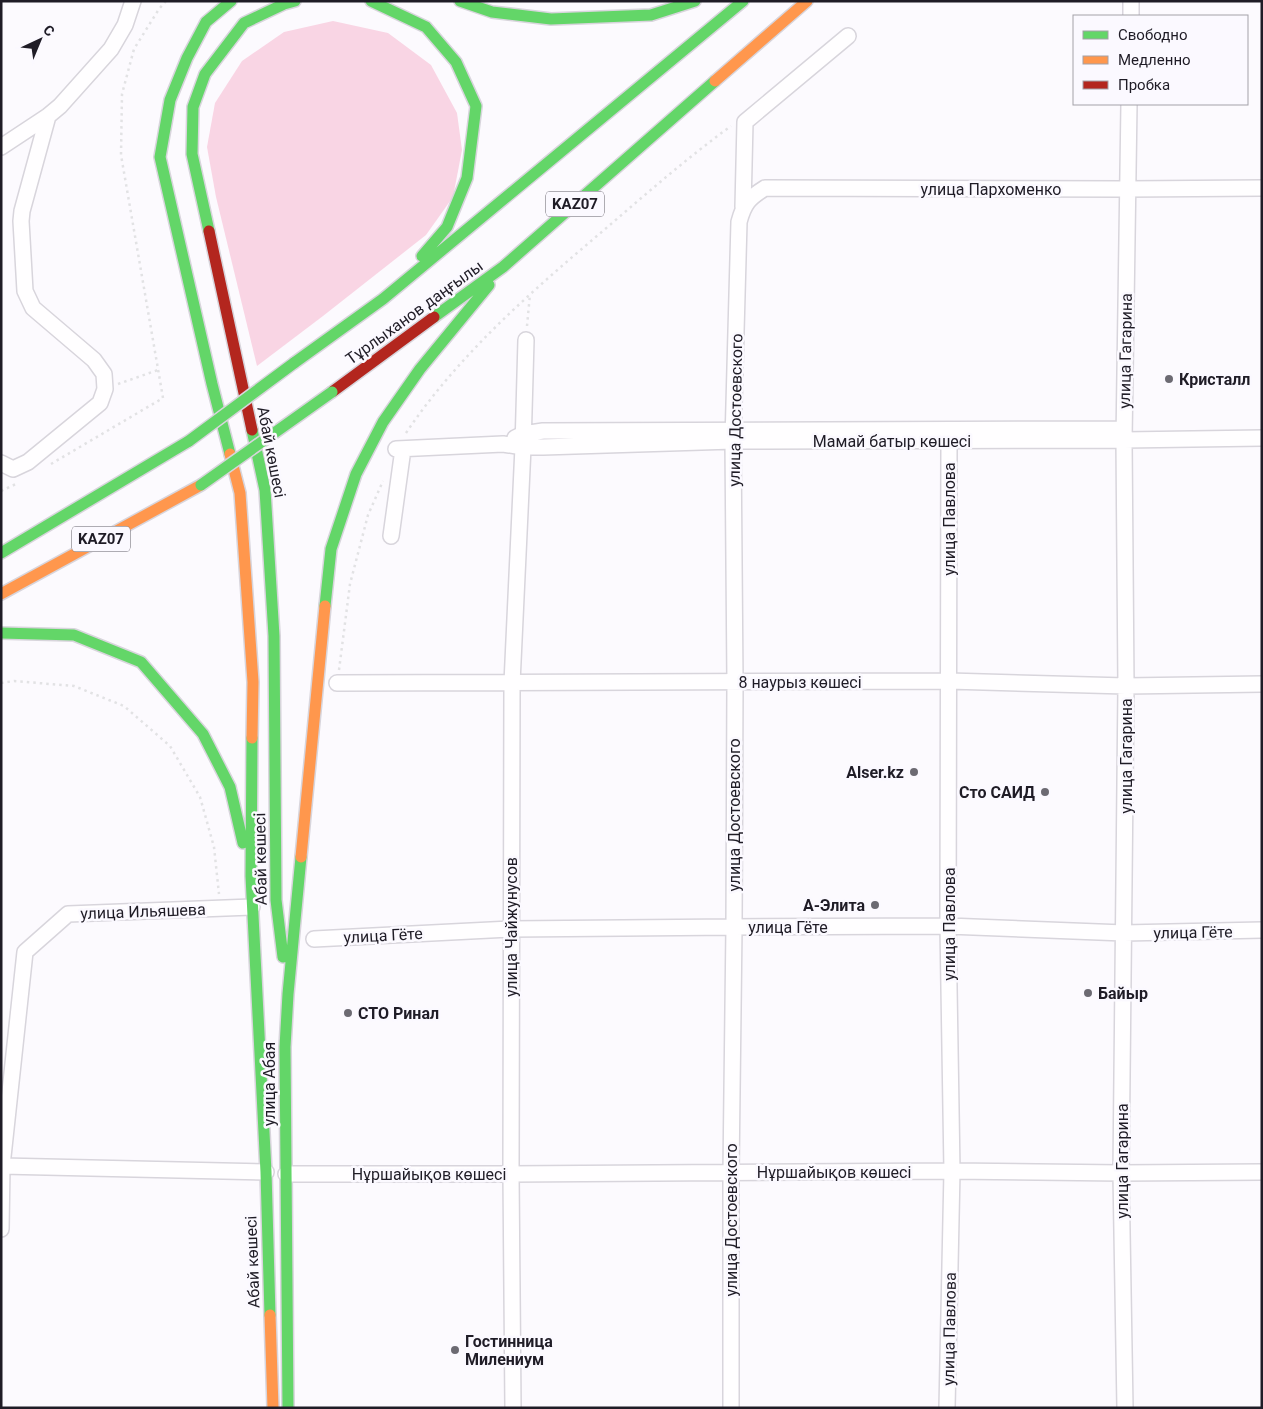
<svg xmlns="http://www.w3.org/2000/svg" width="1263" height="1409" font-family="Roboto,sans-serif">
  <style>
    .green { fill: #f9d5e4 }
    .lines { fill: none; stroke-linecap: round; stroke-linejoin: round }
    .street-casing { stroke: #d8d5dc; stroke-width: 18 }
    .fast-casing { stroke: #d8d5dc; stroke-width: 14 }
    .slow-casing { stroke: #d8d5dc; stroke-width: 14 }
    .jam-casing { stroke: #d8d5dc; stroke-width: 14 }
    .path { stroke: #e2e2e4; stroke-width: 2.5; stroke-dasharray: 2.5 4; stroke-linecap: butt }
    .street { stroke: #fffeff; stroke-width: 15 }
    .fast { stroke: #63d668; stroke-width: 11 }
    .slow { stroke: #ff974d; stroke-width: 11 }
    .jam { stroke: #b3261e; stroke-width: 11 }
    .fast-bridge-casing { stroke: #d8d5dc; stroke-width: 14; stroke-linecap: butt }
    .fast-bridge { stroke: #63d668; stroke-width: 11 }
    .poi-dot { fill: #6c6a72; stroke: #fbf9ff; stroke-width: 2 }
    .labels { text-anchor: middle; stroke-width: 5; stroke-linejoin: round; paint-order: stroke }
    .shield { fill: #fbf9ff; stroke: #615e67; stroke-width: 1 }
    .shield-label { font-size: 15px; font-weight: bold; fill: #1f1c26 }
    .street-label { font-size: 16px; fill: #1f1c26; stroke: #fbf9ff }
    .poi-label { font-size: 16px; font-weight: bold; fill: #1f1c26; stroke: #fbf9ff; text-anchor: start }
  </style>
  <rect width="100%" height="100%" fill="#fcfafe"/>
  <!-- green -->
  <path class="green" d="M333,21L388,33L431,65L457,113L462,150L453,197L426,235L323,316L257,366L216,197L207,147L215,103L242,61L284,32Z"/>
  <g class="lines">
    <defs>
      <path id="street" d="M1131,16V1
        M1,147L48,116L60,106L111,49L125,25L133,1
        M743,207L745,122L848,36
        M515,438L523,434L543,431L1124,429
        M396,449L503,444L523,447H543L733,441L1124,440L1262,438
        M1,463L13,469L28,462L100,403L105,389L104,374L94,360L33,308L25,291L21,221L22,211L48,116
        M391,536L403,449
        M337,683L949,681L1126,686L1262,684
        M314,939L511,929L734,927L948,926L1124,933L1262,930
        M2,1166L266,1172
        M286,1174H511L952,1171L1121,1173L1262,1172
        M1,1229L2,1166L25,952L68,914L252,907
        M513,1408L511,1174L512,683L523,447L526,340
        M731,1408V1173L734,927L735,682L733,441L739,222C744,203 749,198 765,188L1127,189L1262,188
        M947,1408L952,1171L948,926L949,441
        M1125,1408L1121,1173L1126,686L1124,440L1129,104"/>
      <path id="fast" d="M371,1L426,27L456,62L476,106L467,178L447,227L422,256
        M460,1L492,12L551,19L651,15L695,1
        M209,231L192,154L193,107L205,74L244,23L284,4L295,1
        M434,317L503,267L715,81
        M294,363L383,299L743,1
        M252,430L265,490L274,636L276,900L283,957
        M230,454L212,384L160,157L170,100L187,58L206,22L231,1
        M1,553L189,441
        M325,606L331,549L356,474L383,422L420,369L489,285
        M1,633L74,635L141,662L203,734L230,787L243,843
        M252,738L251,876L266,1172L270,1315
        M288,1408L285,1047L288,994L301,857"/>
      <path id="slow" d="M715,81L807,1
        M230,454L240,493L253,682L252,738
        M1,594L201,485
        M301,857L325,606
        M270,1315L273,1408"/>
      <path id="jam" d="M209,231L252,430
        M332,392L434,317"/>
    </defs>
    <!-- street casing -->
    <use href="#street" class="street-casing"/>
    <!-- fast casing -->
    <use href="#fast" class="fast-casing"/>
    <!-- slow casing -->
    <use href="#slow" class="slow-casing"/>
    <!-- jam casing -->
    <use href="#jam" class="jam-casing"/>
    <!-- path -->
    <path class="path" d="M527,326L530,294
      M118,384L158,370
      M406,433C459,354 532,291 604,230C646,194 687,158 731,126
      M51,464L163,398L121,155L122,94L134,49L159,9L166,1
      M1,491L16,484
      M339,670L350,584L368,515L383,481
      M1,683L14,681L74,686L124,706L170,746L200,797L214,847L219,894"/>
    <!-- street -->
    <use href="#street" class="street"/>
    <!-- fast -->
    <use href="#fast" class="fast"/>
    <!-- slow -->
    <use href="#slow" class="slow"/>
    <!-- jam -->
    <use href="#jam" class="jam"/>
    <defs>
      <path id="fast-bridge" d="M189,441L294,363
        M201,485L332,392"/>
    </defs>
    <!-- fast-bridge casing -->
    <use href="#fast-bridge" class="fast-bridge-casing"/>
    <!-- fast-bridge -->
    <use href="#fast-bridge" class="fast-bridge"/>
  </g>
  <!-- markers -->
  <g class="poi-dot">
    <circle cx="1169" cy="379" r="5"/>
    <circle cx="914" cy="772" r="5"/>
    <circle cx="1045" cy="792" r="5"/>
    <circle cx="875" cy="905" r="5"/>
    <circle cx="1088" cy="993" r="5"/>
    <circle cx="348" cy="1013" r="5"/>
    <circle cx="455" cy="1350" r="5"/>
  </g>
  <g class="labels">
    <!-- shield labels -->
    <g class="shield">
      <rect x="546" y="191.5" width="58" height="25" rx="4"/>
      <rect x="72" y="526.5" width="58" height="25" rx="4"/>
    </g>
    <g class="shield-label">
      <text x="575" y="209">KAZ07</text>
      <text x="101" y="544">KAZ07</text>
    </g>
    <!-- street labels -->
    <g class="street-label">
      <text x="991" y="195">улица Пархоменко</text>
      <text transform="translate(414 312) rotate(-36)" y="6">Тұрлыханов даңғылы</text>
      <text transform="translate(1125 351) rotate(-89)" y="6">улица Гагарина</text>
      <text transform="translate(735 410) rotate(-89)" y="6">улица Достоевского</text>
      <text x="892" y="447">Мамай батыр көшесі</text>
      <text transform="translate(272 452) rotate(79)" y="6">Абай көшесі</text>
      <text transform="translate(949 519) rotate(-90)" y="6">улица Павлова</text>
      <text x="800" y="688">8 наурыз көшесі</text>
      <text transform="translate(1126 756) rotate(-90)" y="6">улица Гагарина</text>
      <text transform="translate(734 815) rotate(-90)" y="6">улица Достоевского</text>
      <text transform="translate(260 859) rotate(-91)" y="6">Абай көшесі</text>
      <text transform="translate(143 911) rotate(-2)" y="6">улица Ильяшева</text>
      <text transform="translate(949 924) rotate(-90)" y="6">улица Павлова</text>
      <text transform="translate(511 927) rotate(-90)" y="6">улица Чайжунусов</text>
      <text x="788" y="933">улица Гёте</text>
      <text transform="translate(1193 932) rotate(-1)" y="6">улица Гёте</text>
      <text transform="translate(383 935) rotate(-3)" y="6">улица Гёте</text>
      <text transform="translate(269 1084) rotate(-90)" y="6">улица Абая</text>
      <text transform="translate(1122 1161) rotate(-90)" y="6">улица Гагарина</text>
      <text x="834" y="1178">Нұршайықов көшесі</text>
      <text x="429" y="1180">Нұршайықов көшесі</text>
      <text transform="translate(731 1220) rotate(-90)" y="6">улица Достоевского</text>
      <text transform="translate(252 1262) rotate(-92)" y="6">Абай көшесі</text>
      <text transform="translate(949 1329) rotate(-89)" y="6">улица Павлова</text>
    </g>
    <!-- poi labels -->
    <g class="poi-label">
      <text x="1179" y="385">Кристалл</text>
      <text x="904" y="778" text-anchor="end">Alser.kz</text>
      <text x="1035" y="798" text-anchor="end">Сто САИД</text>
      <text x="865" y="911" text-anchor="end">А-Элита</text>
      <text x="1098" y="999">Байыр</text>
      <text x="358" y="1019">СТО Ринал</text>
      <text x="465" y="1347">Гостинница<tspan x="465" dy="18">Милениум</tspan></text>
    </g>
  </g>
  <!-- border -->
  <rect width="1263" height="1409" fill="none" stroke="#1f1c26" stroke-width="5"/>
  <!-- legend -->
  <rect x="1073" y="15" width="175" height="90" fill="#fbf9ff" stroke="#a3a1a8"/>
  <rect x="1083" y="31" width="25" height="8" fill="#63d668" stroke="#a3a1a8"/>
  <text x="1118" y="40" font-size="15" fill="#1f1c26">Свободно</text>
  <rect x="1083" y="56" width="25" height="8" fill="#ff974d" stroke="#a3a1a8"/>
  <text x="1118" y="65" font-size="15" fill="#1f1c26">Медленно</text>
  <rect x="1083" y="81" width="25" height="8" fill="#b3261e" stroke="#a3a1a8"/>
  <text x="1118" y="90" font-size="15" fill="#1f1c26">Пробка</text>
  <!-- north arrow -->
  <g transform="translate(40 40) rotate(44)" stroke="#fbf9ff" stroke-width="4" paint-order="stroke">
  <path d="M0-4L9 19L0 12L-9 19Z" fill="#1f1c26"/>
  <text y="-8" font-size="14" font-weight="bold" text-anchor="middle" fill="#1f1c26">С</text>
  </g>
</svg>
